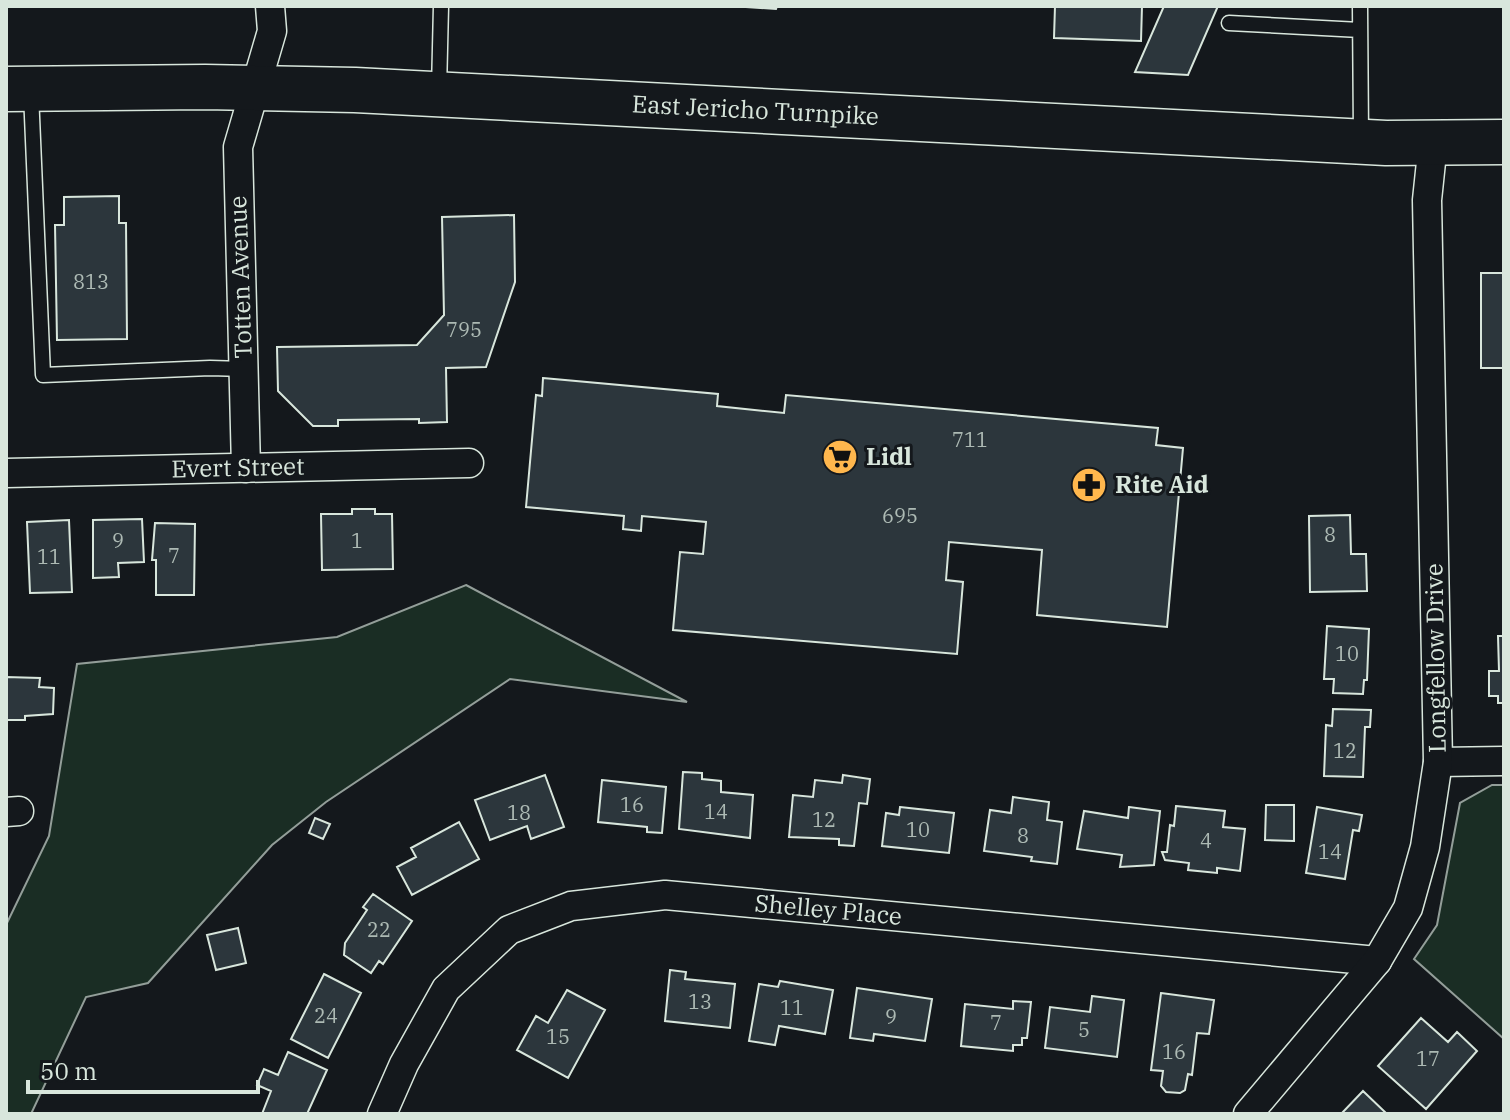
<svg xmlns="http://www.w3.org/2000/svg" width="1510" height="1120" font-family="'IBM Plex Serif',serif">
  <style>
    .green { fill: #1a2d24; stroke: #939e99; stroke-width: 2 }
    .building { fill: #2c363c; stroke: #d8e6dc; stroke-width: 2 }
    .lines { fill: none; stroke-linecap: round; stroke-linejoin: round }
    .service-casing { stroke: #d8e6dc; stroke-width: 17 }
    .minor-casing { stroke: #d8e6dc; stroke-width: 31 }
    .primary-casing { stroke: #d8e6dc; stroke-width: 47 }
    .service { stroke: #14181c; stroke-width: 14 }
    .minor { stroke: #14181c; stroke-width: 28 }
    .primary { stroke: #14181c; stroke-width: 44 }
    .labels { text-anchor: middle; stroke-width: 6; stroke-linejoin: round; paint-order: stroke }
    .number-label { font-size: 20px; fill: #adbab4 }
    .street-label { font-size: 24px; fill: #d8e6dc; stroke: #14181c }
    .poi-label { font-size: 24px; font-weight: bold; fill: #d8e6dc; stroke: #14181c; text-anchor: start }
  </style>
  <rect width="100%" height="100%" fill="#14181c"/>
  <!-- green -->
  <path class="green" d="M466,585L687,702L510,679L326,802L272,845L148,983L86,997L31,1114H6V925L49,836L77,664L337,637Z
    M1492,785H1504V1039L1414,959L1437,925L1460,803Z"/>
  <!-- building -->
  <path class="building" d="M731,6H777L776,9Z
    M1055,6H1142L1141,41L1054,38Z
    M1164,6H1218L1188,75L1135,72Z
    M119,196V223H126L127,339L57,340L55,225H64V197Z
    M514,215L515,282L486,367L446,368L447,422L419,423V419L338,420V426H313L278,391L277,347L417,345L444,315L442,217Z
    M1481,273H1504V368H1481Z
    M543,378L718,394L717,406L784,413L786,395L1158,428L1156,445L1183,448L1167,627L1037,615L1042,550L949,542L946,580L963,582L957,654L673,630L680,552L703,554L706,522L642,516L641,531L623,529L624,516L526,507L536,395L542,396Z
    M352,509H375V514H392L393,569L322,570L321,514H352Z
    M1350,515L1351,554H1366L1367,591L1310,592L1309,516Z
    M142,519L144,562L118,563L119,577L93,578V520Z
    M69,520L72,592L30,593L27,522Z
    M155,523L195,524L194,595H156V560H152Z
    M1327,626L1369,629L1367,680H1364L1363,694L1333,693L1334,679H1324Z
    M1498,636H1504V703H1498V696H1489V671H1499Z
    M6,677L40,678L39,687L54,688L53,714L25,716V720H6Z
    M1333,709L1371,710L1370,727H1365L1363,777L1324,776L1326,725L1332,726Z
    M683,772L702,773V779L721,781V792L753,795L750,838L679,829Z
    M545,775L564,827L531,839L527,826L490,840L475,800Z
    M843,775L870,779L867,804L859,803L854,846L839,845V839L789,837L793,795L813,797L815,780L842,783Z
    M602,780L666,787L662,833L647,832V827L598,822Z
    M1013,797L1049,802L1047,820L1062,822L1057,864L1031,861L1032,857L984,851L990,810L1011,813Z
    M1266,805H1294V841L1265,840Z
    M1176,806L1225,811L1223,827L1245,829L1240,871L1217,868V873L1188,870L1189,863L1165,860L1162,852H1167L1170,825L1174,826Z
    M900,807L954,813L949,853L882,846L886,813L899,815Z
    M1129,807L1160,811L1154,865L1120,867L1122,855L1077,849L1084,811L1128,818Z
    M1317,807L1362,815L1359,831L1353,830L1345,879L1306,873Z
    M315,818L330,824L323,839L309,833Z
    M459,822L479,859L412,895L397,867L416,857L411,848Z
    M373,894L412,921L383,964L379,961L371,973L344,955L345,943L367,910L363,907Z
    M238,928L246,963L216,970L207,935Z
    M670,970L686,972L685,979L735,984L730,1028L665,1021Z
    M324,974L361,993L328,1058L291,1039Z
    M780,981L833,990L825,1034L779,1026L775,1045L749,1041L759,984L778,987Z
    M857,988L932,999L925,1041L874,1034L873,1041L850,1038Z
    M567,990L605,1010L568,1078L517,1050L536,1016L548,1023Z
    M1161,993L1214,1000L1209,1034L1197,1033L1192,1075L1188,1074L1185,1090L1180,1093L1166,1092L1161,1086L1163,1071L1151,1070Z
    M1092,996L1124,1000L1117,1057L1045,1048L1050,1007L1090,1012Z
    M1013,1001L1031,1002L1027,1038H1022V1045H1013V1051L961,1046L965,1004L1013,1009Z
    M1421,1018L1448,1042L1457,1032L1477,1051L1426,1109L1378,1066Z
    M288,1052L327,1070L307,1114H262L271,1091L257,1085L264,1069L278,1075Z
    M1363,1091L1387,1114H1341Z"/>
  <g class="lines">
    <defs>
      <path id="service" d="M1360,6L1361,137
        M1229,23L1360,30
        M439,90L441,6
        M31,93L43,375L210,368L244,369"/>
      <g id="minor">
        <path d="M246,468L238,147L272,31L270,6"/>
        <path id="s1" d="M6,473L469,463"/>
        <path d="M1438,762L1504,761"/>
        <path d="M6,812L19,811"/>
        <path id="s2" d="M382,1114L404,1064L446,989L509,930L571,906L665,895L1377,961"/>
        <path d="M1248,1114L1377,961L1408,908L1425,847L1438,762L1427,200L1433,143"/>
      </g>
      <g id="primary">
        <path id="s3" d="M6,89L205,87L355,90L1386,143L1504,142"/>
      </g>
    </defs>
    <!-- service casing -->
    <use href="#service" class="service-casing"/>
    <!-- minor casing -->
    <use href="#minor" class="minor-casing"/>
    <!-- primary casing -->
    <use href="#primary" class="primary-casing"/>
    <!-- service -->
    <use href="#service" class="service"/>
    <!-- minor -->
    <use href="#minor" class="minor"/>
    <!-- primary -->
    <use href="#primary" class="primary"/>
  </g>
  <!-- icons -->
  <defs>
    <symbol id="supermarket-disc" viewBox="-11 -11 22 22"><circle r="9.5" fill="#ffb74d" stroke="#14181c"/><path d="M-6-5.5h2.5l.6 2H6L4.5 2H-2.5L-4.4-4H-6ZM-1.5 3.2a1.3 1.3 0 1 0 .1 0ZM3 3.2a1.3 1.3 0 1 0 .1 0Z" fill="#111"/></symbol>
    <symbol id="pharmacy-disc" viewBox="-11 -11 22 22"><circle r="9.5" fill="#ffb74d" stroke="#14181c"/><path d="M-2-6h4v4h4v4h-4v4h-4v-4h-4v-4h4Z" fill="#111"/></symbol>
  </defs>
  <g fill-rule="evenodd">
    <use href="#supermarket-disc" x="820" y="437" width="40" height="40"/>
    <use href="#pharmacy-disc" x="1069" y="465" width="40" height="40"/>
  </g>
  <g class="labels">
    <!-- number labels -->
    <g class="number-label">
      <text x="91" y="289">813</text>
      <text x="464" y="337">795</text>
      <text x="970" y="447">711</text>
      <text x="900" y="523">695</text>
      <text x="1330" y="542">8</text>
      <text x="118" y="548">9</text>
      <text x="357" y="548">1</text>
      <text x="174" y="563">7</text>
      <text x="49" y="564">11</text>
      <text x="1347" y="661">10</text>
      <text x="1345" y="758">12</text>
      <text x="632" y="812">16</text>
      <text x="716" y="819">14</text>
      <text x="519" y="820">18</text>
      <text x="824" y="827">12</text>
      <text x="918" y="837">10</text>
      <text x="1023" y="843">8</text>
      <text x="1206" y="848">4</text>
      <text x="1330" y="859">14</text>
      <text x="379" y="937">22</text>
      <text x="700" y="1009">13</text>
      <text x="792" y="1015">11</text>
      <text x="326" y="1023">24</text>
      <text x="891" y="1024">9</text>
      <text x="996" y="1030">7</text>
      <text x="1084" y="1037">5</text>
      <text x="558" y="1044">15</text>
      <text x="1174" y="1059">16</text>
      <text x="1428" y="1066">17</text>
    </g>
    <!-- street labels -->
    <g class="street-label">
      <text dy="8" stroke="none"><textPath href="#s3" startOffset="750">East Jericho Turnpike</textPath></text>
      <text transform="translate(241 277) rotate(-92)" y="8">Totten Avenue</text>
      <text dy="8" stroke="none"><textPath href="#s1" startOffset="232">Evert Street</textPath></text>
      <text transform="translate(1436 658) rotate(-91)" y="8">Longfellow Drive</text>
      <text dy="8" stroke="none"><textPath href="#s2" startOffset="552">Shelley Place</textPath></text>
    </g>
    <!-- poi labels -->
    <g class="poi-label">
      <text x="866" y="465">Lidl</text>
      <text x="1115" y="493">Rite Aid</text>
    </g>
  </g>
  <!-- border -->
  <rect width="1510" height="1120" fill="none" stroke="#d8e6dc" stroke-width="16"/>
  <!-- scale -->
  <path d="M28 1080v12h230v-12" fill="none" stroke="#d8e6dc" stroke-width="4"/>
  <text x="40" y="1080" font-size="24" fill="#d8e6dc" stroke="#14181c" stroke-width="6" paint-order="stroke">50 m</text>
</svg>
